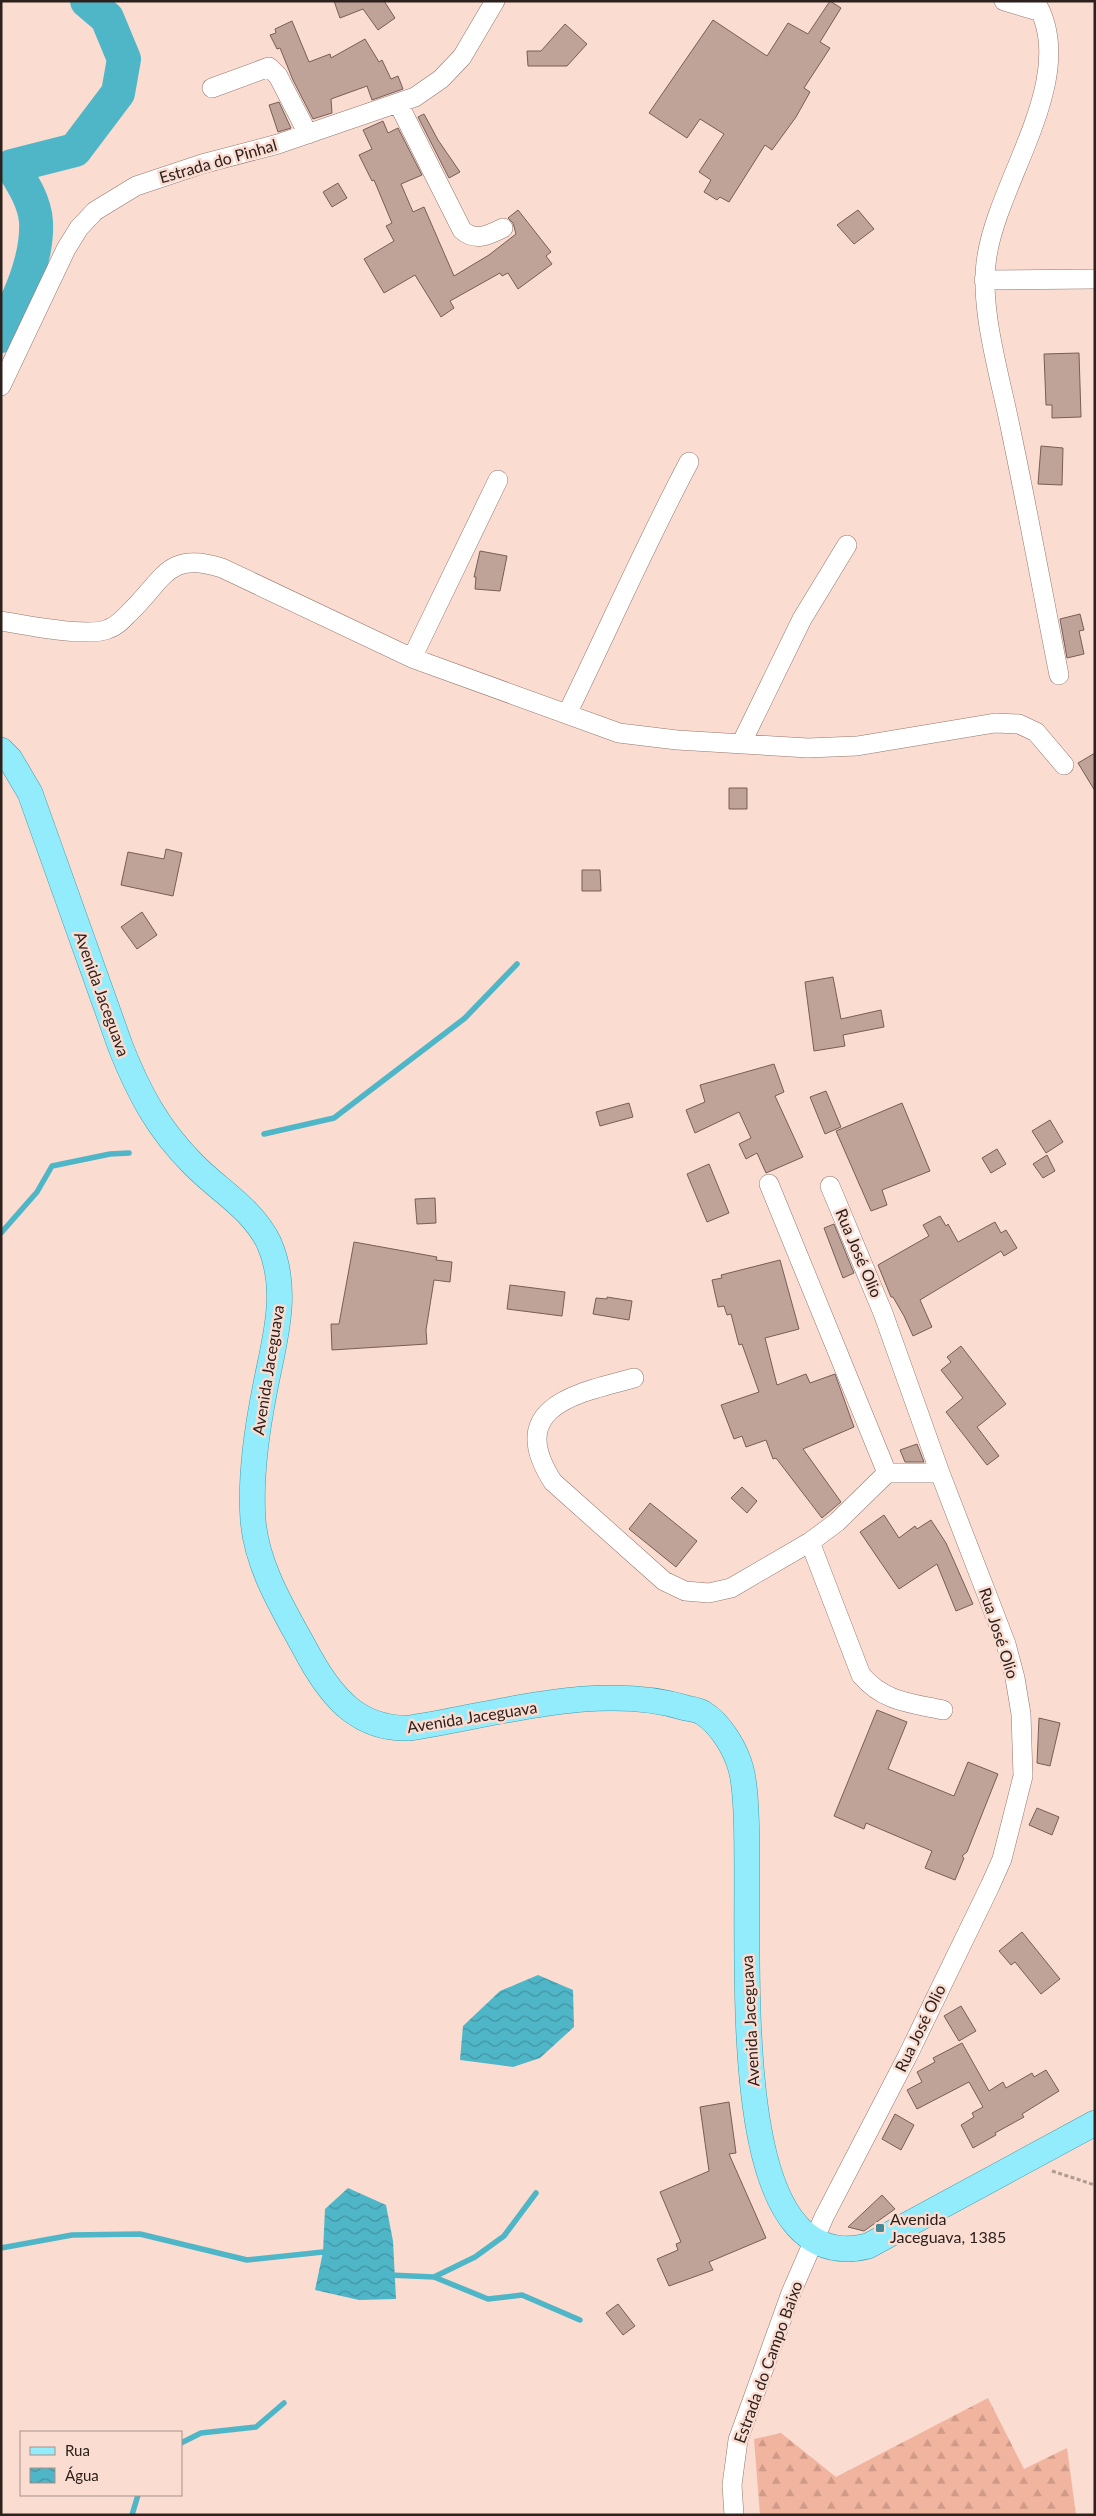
<svg xmlns="http://www.w3.org/2000/svg" width="1096" height="2516" font-family="Lato,sans-serif">
  <style>
    .forest { fill: url(#forest-firs) }
    .water { fill: url(#water-waves) }
    .lines { fill: none; stroke-linecap: round; stroke-linejoin: round }
    .stream { stroke: #4fb6c8; stroke-width: 5.5 }
    .river { stroke: #4fb6c8; stroke-width: 34 }
    .building { fill: #bfa298; stroke: #785e55 }
    .minor-casing { stroke: #92776d; stroke-width: 20 }
    .major-casing { stroke: #409dac; stroke-width: 26 }
    .path { stroke: #b29b92; stroke-width: 3; stroke-dasharray: 4 2.5; stroke-linecap: butt }
    .minor { stroke: #fff; stroke-width: 19 }
    .major { stroke: #93ecfb; stroke-width: 25 }
    .poi-dot { fill: #458996; stroke: #fadcd1; stroke-width: 2 }
    .labels { text-anchor: middle; stroke-width: 5; stroke-linejoin: round; paint-order: stroke }
    .street-label { font-size: 16px; fill: #2c211d; stroke: #fadcd1 }
    .poi-label { font-size: 16px; fill: #2c211d; stroke: #fadcd1; text-anchor: start }
  </style>
  <defs>
    <pattern id="forest-firs" width="22" height="20" patternUnits="userSpaceOnUse" patternTransform="scale(1.25)"><rect width="22" height="20" fill="#f1b49e"/><path d="M5 1l3.5 6h-7zM16 11l3.5 6h-7z" fill="#cf9a88"/></pattern>
    <pattern id="water-waves" width="16" height="10" patternUnits="userSpaceOnUse" patternTransform="scale(1.25)"><rect width="16" height="10" fill="#4fb6c8"/><path d="M0 5q4-4 8 0t8 0" fill="none" stroke="#4294a2"/></pattern>
  </defs>
  <rect width="100%" height="100%" fill="#fadcd1"/>
  <!-- forest -->
  <path class="forest" d="M988,2398L1024,2469L1067,2448L1076,2515H760L754,2439L781,2433L836,2477Z"/>
  <!-- water -->
  <path class="water" d="M538,1975L573,1990L574,2027L540,2058L513,2067L460,2060L463,2026L500,1991Z
    M348,2188L386,2205L393,2241L396,2299L359,2300L315,2290L323,2252L325,2209Z"/>
  <g class="lines">
    <!-- stream -->
    <path class="stream" d="M264,1134L334,1118L465,1018L517,964
      M1,1233L37,1192L52,1166L110,1154L129,1153
      M1,2248L72,2235L140,2234L247,2260L323,2252L329,2254
      M389,2275L434,2277L475,2257L504,2236L536,2193
      M434,2277L488,2299L522,2295L580,2320
      M181,2443L201,2433L256,2427L284,2403
      M132,2515L138,2495"/>
    <!-- river -->
    <path class="river" d="M1,336C17,302 38,261 36,222C35,202 22,182 12,166L75,150L118,93L124,59L107,18L87,1"/>
  </g>
  <!-- building -->
  <path class="building" d="M334,1H384L395,18L378,30L363,9L340,18Z
    M830,1L841,8L820,42L830,48L804,88L810,92L796,117L772,150L765,145L729,202L720,197L717,200L704,192L711,180L699,172L724,134L700,119L687,138L649,113L713,20L767,56L788,23L808,34Z
    M292,21L309,62L330,54L331,58L365,39L379,62L382,60L391,79L398,76L403,89L372,100L367,86L331,99L332,113L313,119L293,80L280,48L277,49L270,35L276,33L275,29Z
    M565,24L587,44L567,66H528L527,51H541Z
    M279,102L291,128L278,132L269,105Z
    M424,114L438,140L460,172L449,178L418,117Z
    M383,121L388,133L398,128L422,175L401,184L413,212L424,207L454,276L489,255L516,234L513,223L508,218L518,210L551,252L546,256L552,264L518,289L508,273L502,276L500,273L450,301L454,308L441,317L415,275L384,293L364,259L394,241L386,226L392,223L374,180L372,181L359,155L372,149L363,130Z
    M338,183L347,198L332,207L323,192Z
    M858,210L874,229L854,244L837,225Z
    M1079,353L1081,417L1052,418V405H1046L1044,354Z
    M1041,446L1063,448L1062,485L1038,484Z
    M480,551L507,556L500,591L475,589L476,577H474Z
    M1080,614L1084,630L1079,631L1084,654L1067,658L1060,619Z
    M1095,753V791L1078,763Z
    M729,788H747V809H729Z
    M166,849L182,853L173,896L121,885L128,852L164,859Z
    M582,870H600L601,891H582Z
    M142,912L157,935L137,949L121,927Z
    M833,977L841,1019L881,1010L884,1027L843,1035L845,1046L814,1051L805,982Z
    M774,1064L784,1092L775,1096L803,1157L766,1173L757,1153L746,1159L739,1144L751,1138L739,1112L695,1133L686,1110L705,1102L700,1085Z
    M826,1091L841,1127L825,1134L810,1097Z
    M629,1103L633,1117L600,1126L596,1112Z
    M902,1103L930,1171L882,1190L887,1205L871,1211L836,1131Z
    M1050,1120L1063,1142L1046,1153L1032,1131Z
    M997,1149L1006,1164L991,1173L982,1158Z
    M1047,1155L1055,1171L1043,1178L1033,1164Z
    M709,1164L729,1213L707,1222L687,1174Z
    M435,1198L436,1223L417,1224L415,1199Z
    M940,1216L946,1226L948,1224L958,1242L995,1222L1001,1233L1006,1230L1017,1248L1004,1256L1001,1251L920,1300L932,1327L913,1336L904,1316L893,1297H891L878,1265L929,1236L923,1225Z
    M834,1224L854,1273L843,1278L824,1228Z
    M354,1242L437,1257L436,1260L452,1262L450,1282L434,1280L426,1330L427,1344L332,1350L331,1324H339Z
    M780,1260L799,1329L765,1338L777,1385L806,1374L810,1383L835,1374L854,1427L803,1449L841,1502L822,1518L776,1458L773,1459L766,1440L746,1447L742,1436L734,1439L721,1405L759,1392L742,1344L739,1345L731,1314L727,1315L724,1306L718,1307L712,1280L722,1278L721,1275Z
    M510,1285L565,1292L562,1316L507,1309Z
    M607,1297L632,1301L629,1320L593,1314L596,1298L607,1299Z
    M961,1346L1006,1404L977,1427L999,1456L987,1465L946,1412L963,1398L941,1370L951,1362L947,1357Z
    M917,1444L924,1462H905L900,1450Z
    M742,1487L757,1501L747,1513L731,1498Z
    M650,1503L697,1541L676,1567L629,1529Z
    M884,1515L899,1538L915,1526L917,1529L931,1520L946,1543L973,1604L956,1611L937,1564L899,1589L860,1532Z
    M877,1710L907,1722L888,1769L954,1796L968,1762L998,1774L967,1852L962,1856L964,1858L955,1880L925,1868L932,1851L866,1823L864,1829L834,1816Z
    M1039,1718L1060,1723L1050,1766L1037,1763Z
    M1037,1808L1059,1817L1052,1835L1029,1825Z
    M1022,1932L1060,1979L1041,1994L1015,1962L1011,1965L999,1951Z
    M961,2006L976,2031L959,2041L944,2016Z
    M962,2043L989,2091L1003,2082L1006,2088L1032,2073L1034,2077L1046,2070L1059,2091L1022,2114L1024,2117L995,2133L996,2135L973,2148L961,2125L974,2117L972,2113L983,2107L969,2082L917,2109L907,2090L922,2082L917,2072L935,2062L933,2058Z
    M729,2102L736,2153L729,2154L766,2238L709,2262L713,2270L669,2286L657,2259L678,2250L676,2244L681,2242L660,2192L709,2171L700,2107Z
    M895,2114L914,2125L901,2150L882,2139Z
    M882,2195L895,2209L864,2231L848,2227Z
    M618,2304L635,2326L623,2335L606,2313Z"/>
  <g class="lines">
    <defs>
      <path id="minor" d="M1004,1L1041,12
        M1035,1C1081,75 999,178 987,256C978,307 1001,379 1011,431C1028,512 1043,594 1059,675
        M212,88L269,67L278,76L308,134
        M398,103L462,230C475,242 489,235 503,228
        M984,280L1095,279
        M1,386L66,249L79,228L95,211L136,186L202,164L278,144L415,97L441,79L462,57L495,1
        M1,621C24,625 88,638 108,629C117,626 122,620 129,613C164,580 167,550 222,568L412,658L619,733L677,740L808,748L857,746L995,723L1019,724L1036,732L1064,765
        M412,658L498,480
        M567,714C608,630 645,545 689,462
        M742,742L802,619L847,545
        M769,1184L887,1473
        M634,1378C578,1393 504,1406 553,1482L664,1581L685,1591L709,1593L731,1588L810,1542L837,1522L887,1473H940
        M810,1542L861,1675C884,1702 910,1703 943,1710
        M734,2515L732,2485L738,2440L791,2293L824,2217L908,2055L990,1886L1002,1859L1023,1776L1021,1714L1015,1678L1006,1644L940,1473L883,1313L830,1186"/>
      <path id="major" d="M1,750L10,759L30,793L121,1048C139,1093 158,1129 193,1164C218,1190 252,1208 269,1243C291,1293 273,1344 264,1394C256,1435 250,1478 253,1520C257,1570 287,1615 310,1658C333,1699 360,1730 410,1728C495,1715 601,1681 686,1708C691,1709 699,1710 703,1713C721,1724 736,1750 741,1769C764,1854 700,2287 868,2246L1095,2123"/>
    </defs>
    <!-- minor casing -->
    <use href="#minor" class="minor-casing"/>
    <!-- major casing -->
    <use href="#major" class="major-casing"/>
    <!-- path -->
    <path class="path" d="M1052,2171L1095,2185"/>
    <!-- minor -->
    <use href="#minor" class="minor"/>
    <!-- major -->
    <use href="#major" class="major"/>
  </g>
  <!-- markers -->
  <rect class="poi-dot" x="875" y="2223" width="10" height="10" rx="2.5"/>
  <g class="labels">
    <!-- street labels -->
    <g class="street-label">
      <text transform="translate(218 161) rotate(-16)" y="6">Estrada do Pinhal</text>
      <text transform="translate(102 994) rotate(70)" y="6">Avenida Jaceguava</text>
      <text transform="translate(859 1253) rotate(67)" y="6">Rua José Olio</text>
      <text transform="translate(268 1370) rotate(-81)" y="6">Avenida Jaceguava</text>
      <text transform="translate(999 1633) rotate(72)" y="6">Rua José Olio</text>
      <text transform="translate(472 1717) rotate(-9)" y="6">Avenida Jaceguava</text>
      <text transform="translate(750 2021) rotate(-93)" y="6">Avenida Jaceguava</text>
      <text transform="translate(920 2028) rotate(-64)" y="6">Rua José Olio</text>
      <text transform="translate(768 2362) rotate(-70)" y="6">Estrada do Campo Baixo</text>
    </g>
    <!-- poi labels -->
    <g class="poi-label">
      <text x="890" y="2225">Avenida<tspan x="890" dy="18">Jaceguava, 1385</tspan></text>
    </g>
  </g>
  <!-- border -->
  <rect width="1096" height="2516" fill="none" stroke="#2c211d" stroke-width="5"/>
  <!-- legend -->
  <rect x="20" y="2431" width="162" height="65" fill="#fadcd1" stroke="#a89189"/>
  <rect x="30" y="2447" width="25" height="8" fill="#93ecfb" stroke="#a89189"/>
  <text x="65" y="2456" font-size="15" fill="#2c211d">Rua</text>
  <rect x="30" y="2468" width="25" height="15" fill="url(#water-waves)" stroke="#a89189"/>
  <text x="65" y="2481" font-size="15" fill="#2c211d">Água</text>
</svg>
